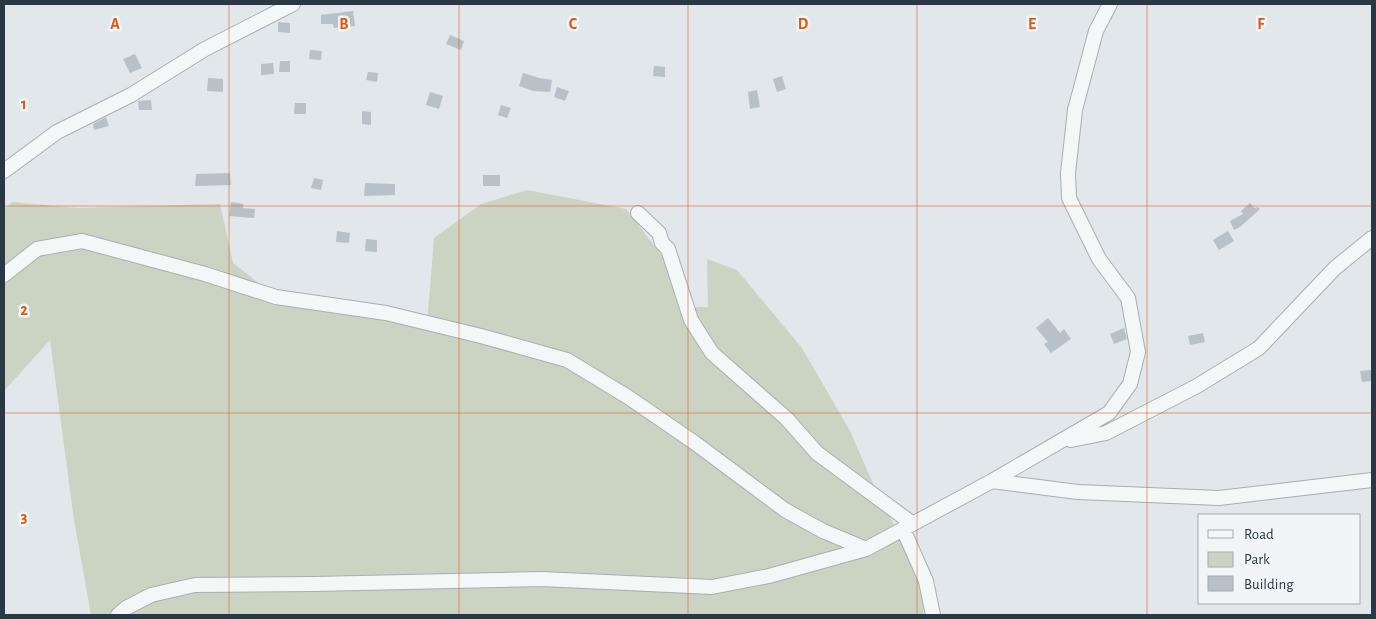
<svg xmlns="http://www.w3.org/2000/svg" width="1376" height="619" font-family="'Alegreya Sans',sans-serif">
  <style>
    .green { fill: #cbd4c2 }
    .building { fill: #b8c1c7 }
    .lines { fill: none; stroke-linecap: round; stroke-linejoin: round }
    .street-casing { stroke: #a6afb4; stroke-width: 16 }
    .street { stroke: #f4f7f8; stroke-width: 14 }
    .grid { fill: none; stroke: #de570f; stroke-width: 1; stroke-opacity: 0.55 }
    .grid-label { font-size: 16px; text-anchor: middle; font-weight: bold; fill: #de570f; stroke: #f1f5f7; stroke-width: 5; stroke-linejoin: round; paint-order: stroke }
  </style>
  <rect width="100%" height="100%" fill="#e1e7ea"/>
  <!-- green -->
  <path class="green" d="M527,190L626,209L676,274L692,307H708L707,259L737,270L802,348L850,431L878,495L921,573L924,615H91L74,520L50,340L4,391V210L12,202L77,208L220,204L233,263L265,288L427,325L434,238L481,204Z"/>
  <!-- building -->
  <path class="building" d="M353,11L355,26L334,28L333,24H321V15Z
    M278,22L290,23V33L278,32Z
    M450,35L464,41L461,50L446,44Z
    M310,50L322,51L321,60L309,59Z
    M135,54L142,68L130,73L123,59Z
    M280,61H290V72H279Z
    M273,63L274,74L261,75V64Z
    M654,66L665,67V77L653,76Z
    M368,72L378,73L377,82L366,80Z
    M523,73L539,78L552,80L550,92L533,91L519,86Z
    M782,76L786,89L777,92L773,79Z
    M208,78L223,79V92L207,91Z
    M557,87L569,91L565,101L554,97Z
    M757,90L760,107L750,109L748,92Z
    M430,92L443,96L439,109L426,105Z
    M151,100L152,110H139L138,101Z
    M295,103H306V114H294Z
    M501,105L511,108L507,118L498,115Z
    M362,111L371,112V125L362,124Z
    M106,117L109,126L94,130L93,124Z
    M230,173L231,185L195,186L196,174Z
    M483,175H500V186H483Z
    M314,178L323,180L321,190L311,188Z
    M365,183L395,184V195L364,196Z
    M231,202L243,204V208L255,209L254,218L229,216Z
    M1250,203L1255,208L1258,207L1260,209L1240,227L1234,230L1230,221L1243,214L1241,211Z
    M337,231L350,233L349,243L336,242Z
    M1228,231L1234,241L1219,250L1213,240Z
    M366,239L377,240V252L365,251Z
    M1048,318L1060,333L1064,329L1071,339L1051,353L1044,344L1048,342L1036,328Z
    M1124,328L1127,339L1114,344L1110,334Z
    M1203,333L1205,342L1190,345L1188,336Z
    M1372,370V381L1362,382L1360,371Z"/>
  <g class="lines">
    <defs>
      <path id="street" d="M4,171L57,132L131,95L205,49L293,4
        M638,213L659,233L662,243L668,249L691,320L712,353L787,419L817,453L913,524
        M4,275L37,249L82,241L205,274L276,297L386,313L481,336L567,360L628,397L695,443L785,510L823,531L866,549
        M1071,440L1106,433L1197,386L1259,348L1335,268L1372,238
        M992,481L1078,492L1219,498L1372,480
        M903,529L926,581L933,615
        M118,615L126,608L151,595L195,585L314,584L542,579L712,587L769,576L866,549L992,481L1109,413L1130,384L1138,352L1128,298L1099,259L1069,198L1068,173L1075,110L1096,31L1110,4"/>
    </defs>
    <!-- street casing -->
    <use href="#street" class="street-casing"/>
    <!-- street -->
    <use href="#street" class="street"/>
  </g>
  <!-- grid -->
  <path class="grid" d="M229,4V615M459,4V615M688,4V615M917,4V615M1147,4V615M4,206H1372M4,413H1372"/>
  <g class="grid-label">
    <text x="115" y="29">A</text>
    <text x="344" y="29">B</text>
    <text x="573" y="29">C</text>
    <text x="803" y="29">D</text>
    <text x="1032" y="29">E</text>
    <text x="1261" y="29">F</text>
    <text x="24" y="109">1</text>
    <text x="24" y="315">2</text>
    <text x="24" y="522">3</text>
  </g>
  <!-- border -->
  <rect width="1376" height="619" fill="none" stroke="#293842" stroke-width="10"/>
  <!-- legend -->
  <rect x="1198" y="514" width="162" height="90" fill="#f1f5f7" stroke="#a1a9af"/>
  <rect x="1208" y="530" width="25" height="8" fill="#f4f7f8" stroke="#a1a9af"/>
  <text x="1244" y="539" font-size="15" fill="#293842">Road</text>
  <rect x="1208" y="552" width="25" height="15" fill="#cbd4c2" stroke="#a1a9af"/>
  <text x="1244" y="564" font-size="15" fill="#293842">Park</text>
  <rect x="1208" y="576" width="25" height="15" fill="#b8c1c7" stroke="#a1a9af"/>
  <text x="1244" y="589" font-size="15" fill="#293842">Building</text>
</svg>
